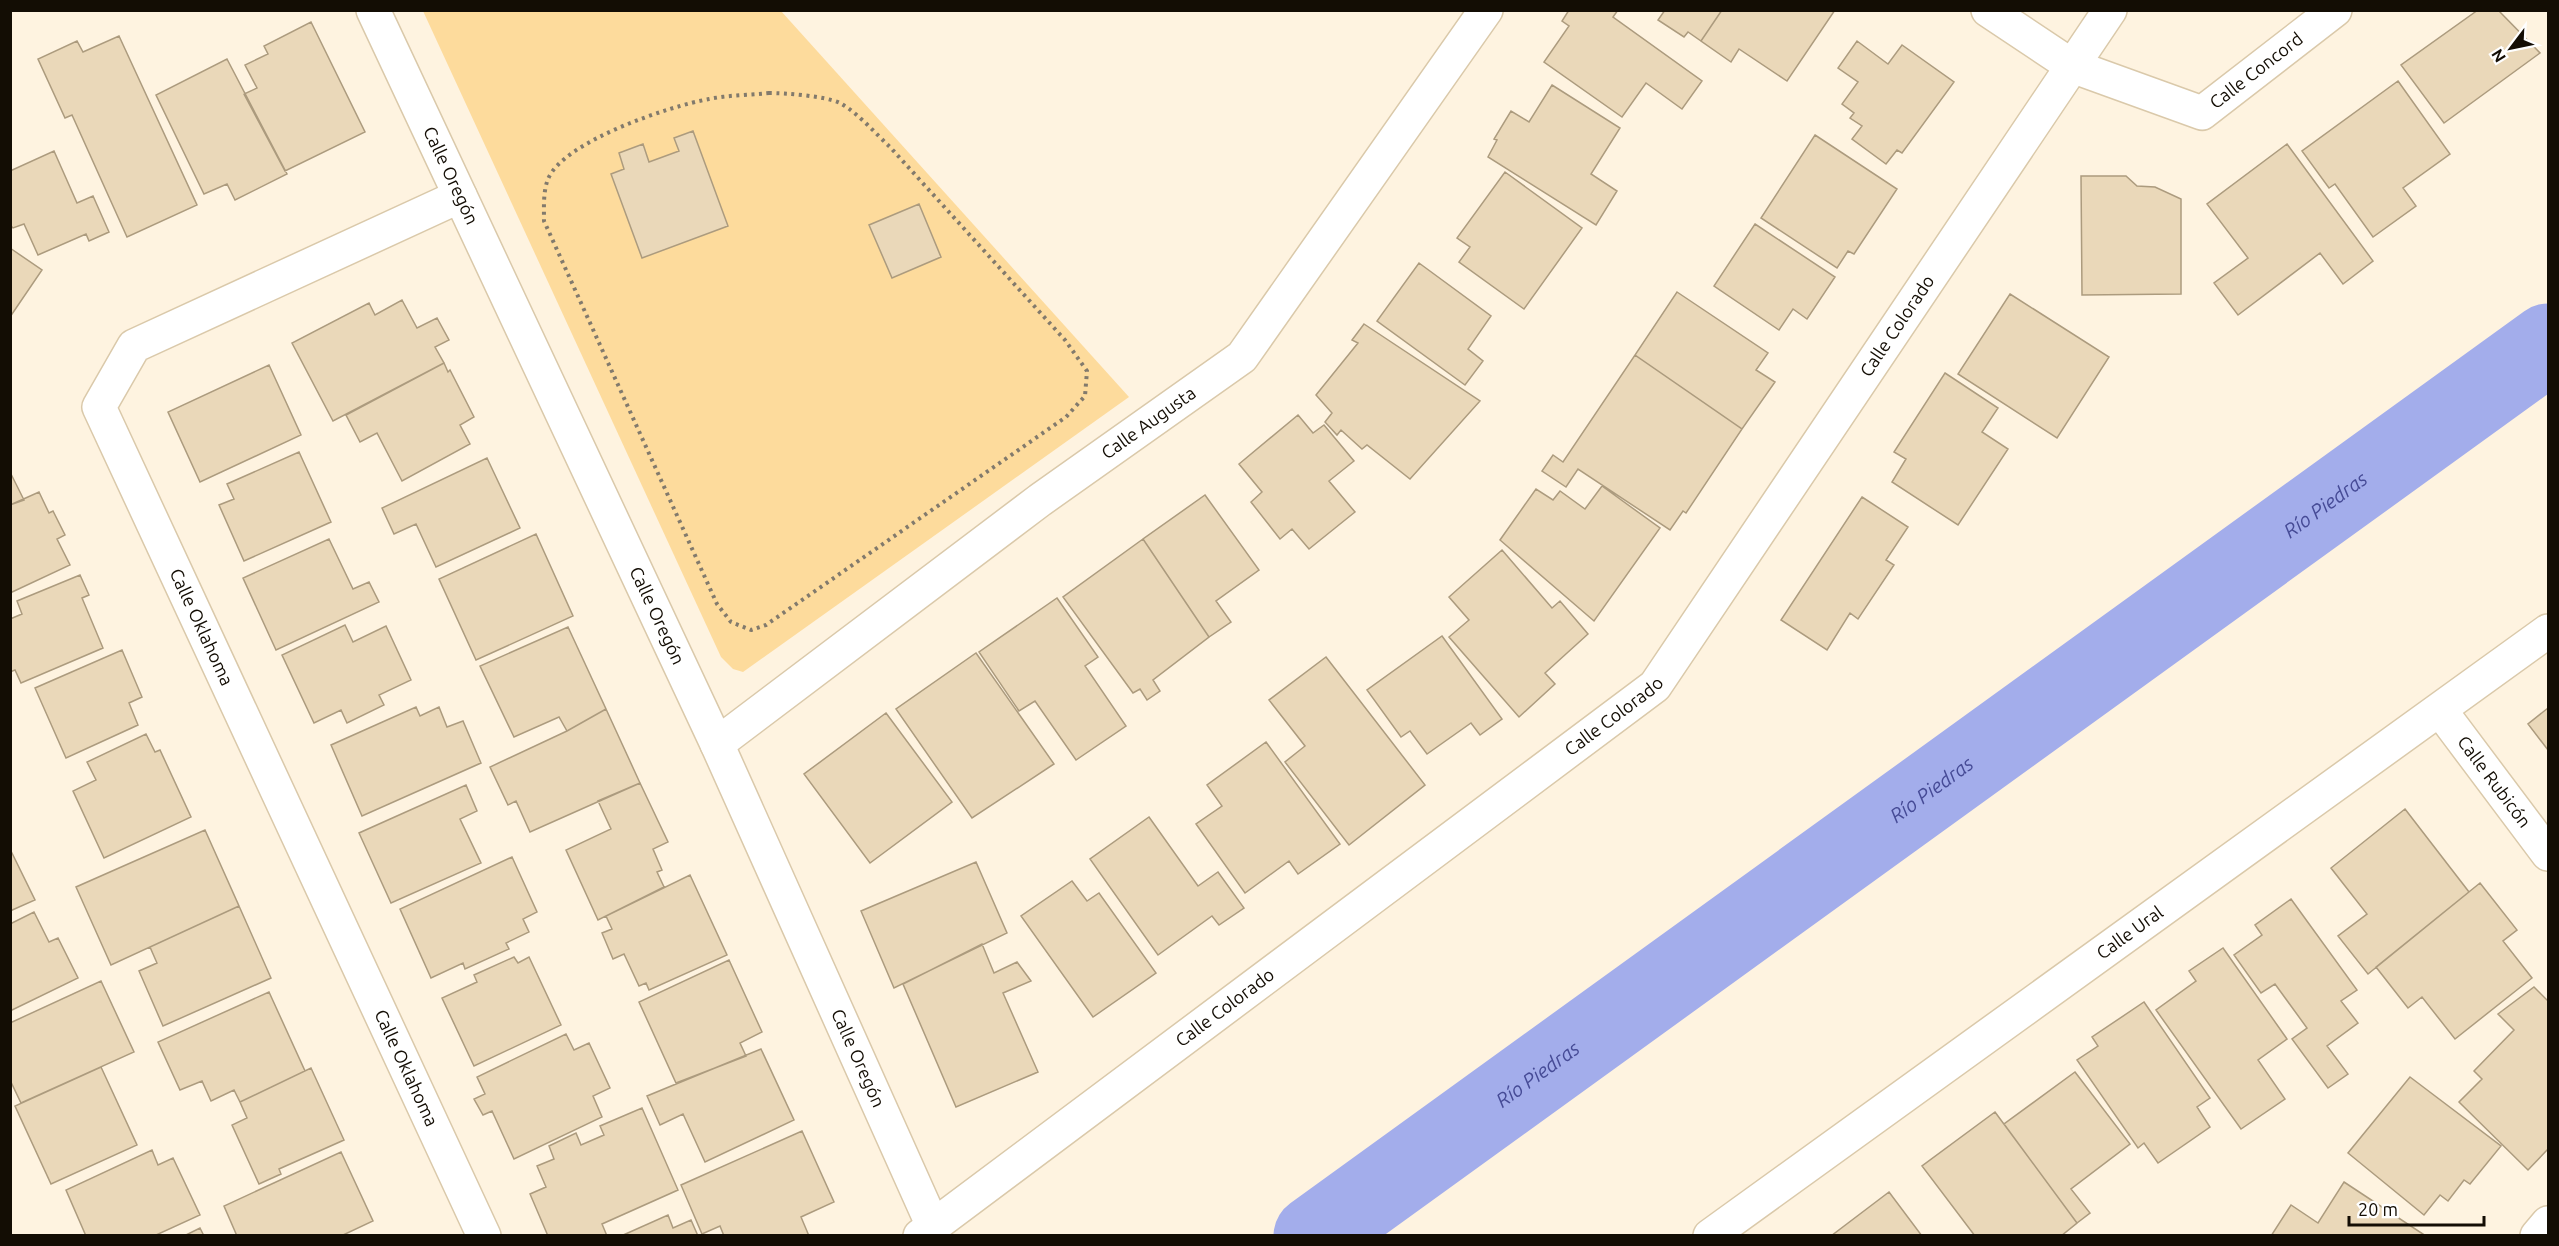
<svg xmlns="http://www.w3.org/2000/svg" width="2559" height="1246" font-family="Ubuntu,sans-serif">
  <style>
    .green { fill: #fddb9c }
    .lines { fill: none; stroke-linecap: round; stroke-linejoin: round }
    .river { stroke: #a3adeb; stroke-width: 81 }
    .building { fill: #ead8b9; stroke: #ac9b7e; stroke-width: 1.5 }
    .minor-casing { stroke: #dac9aa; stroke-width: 36 }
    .path { stroke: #827a6c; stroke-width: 4; stroke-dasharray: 3 4.5; stroke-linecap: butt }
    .minor { stroke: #fff; stroke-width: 33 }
    .labels { text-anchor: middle; stroke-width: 4.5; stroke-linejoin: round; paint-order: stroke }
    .street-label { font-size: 18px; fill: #130d04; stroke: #fff }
    .water-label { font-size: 20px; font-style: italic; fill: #464b96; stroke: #fff }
  </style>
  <rect width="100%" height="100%" fill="#fef3e0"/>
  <!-- green -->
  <path class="green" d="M423,11H781L1129,397L743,672L733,669L721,657Z"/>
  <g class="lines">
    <!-- river -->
    <path class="river" id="s1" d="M1314,1236L2548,344"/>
  </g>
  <!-- building -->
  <path class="building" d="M1569,10H1618L1613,17L1702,81L1682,109L1646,83L1622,117L1544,62L1569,26L1562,21Z
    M1665,10H1722L1701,41L1688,32L1684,37L1658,20Z
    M1722,10H1835L1787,81L1739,49L1731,62L1701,41Z
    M2478,10H2498L2540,53L2444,123L2401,65Z
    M311,22L365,132L285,171L244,94L257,88L245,65L268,54L264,46Z
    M119,36L197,205L127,237L72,115L65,118L38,59L77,41L83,52Z
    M1857,41L1888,64L1902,45L1954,82L1902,153L1897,150L1886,164L1852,139L1862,126L1850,118L1854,113L1842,104L1858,82L1838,68Z
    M227,59L287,174L235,200L227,184L204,194L156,95Z
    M2398,81L2450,154L2403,188L2416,206L2373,237L2335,184L2329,188L2302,151Z
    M1552,85L1620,128L1591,174L1617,191L1596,225L1488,157L1497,140L1494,139L1511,111L1529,122Z
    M693,131L728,226L642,258L611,174L624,169L619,153L643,144L649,162L679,151L674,138Z
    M1815,135L1897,189L1854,254L1848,251L1837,268L1761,218Z
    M2287,144L2373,261L2343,284L2320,253L2238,315L2214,283L2248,258L2207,204Z
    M54,151L77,203L93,196L109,232L89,241L86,234L38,255L24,224L13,228L10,225V171Z
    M1505,172L1582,228L1524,309L1459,262L1470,247L1457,238Z
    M2081,176H2126L2137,186L2155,187L2181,199V294L2082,295Z
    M919,204L941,257L892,278L869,225Z
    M1755,224L1835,277L1807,319L1793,309L1779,330L1714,286Z
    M10,248L42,270L10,317Z
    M1419,263L1491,316L1468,349L1483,361L1465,385L1377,321Z
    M1677,292L1768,353L1756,370L1775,382L1742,429L1635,355Z
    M2010,294L2109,357L2057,438L1958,374Z
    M402,300L417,328L437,318L449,340L435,347L444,363L333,421L292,343L369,303L375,315Z
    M1364,324L1480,401L1410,479L1367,445L1362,449L1341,430L1337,435L1325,422L1332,413L1316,395L1358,343L1352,340Z
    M1635,355L1742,429L1686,513L1683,511L1670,530L1578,469L1566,487L1542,471L1553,455L1563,462Z
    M444,363L448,372L450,370L474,417L460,425L470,444L402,481L377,433L360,442L346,415Z
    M269,365L301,435L200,482L168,412Z
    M1945,373L1998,408L1982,432L2008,449L1958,525L1892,482L1906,459L1894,452Z
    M1298,415L1313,433L1324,425L1354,461L1329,481L1355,512L1309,549L1292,529L1280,539L1251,502L1262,492L1239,464Z
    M299,452L331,522L244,561L219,505L234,499L227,484Z
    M487,458L520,528L436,567L416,524L394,534L382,508Z
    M10,472L24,500L10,505Z
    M1602,486L1660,528L1594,621L1500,540L1536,489L1553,500L1560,491L1585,509Z
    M39,492L49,513L53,511L65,535L57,539L70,565L10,593V505Z
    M1205,495L1259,570L1216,601L1231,622L1209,637L1143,539Z
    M1862,497L1908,527L1886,560L1894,565L1858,619L1850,613L1827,650L1781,620Z
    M536,534L573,616L476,660L439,579Z
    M329,539L353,589L369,582L379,602L276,650L243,578Z
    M1143,539L1209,637L1153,680L1160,691L1147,700L1140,689L1133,693L1063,597Z
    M1502,550L1552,608L1560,601L1588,634L1545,673L1555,684L1519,717L1449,637L1469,620L1449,597Z
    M80,575L89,595L82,598L103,648L21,683L15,670L10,672V619L22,614L17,601Z
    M1057,598L1098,657L1085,666L1126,726L1076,760L1035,701L1019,711L979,652Z
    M345,625L353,642L386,626L411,680L379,695L384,705L347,723L341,710L314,723L282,655Z
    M568,627L606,709L567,731L559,717L514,737L480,666Z
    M1442,636L1502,719L1480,735L1471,723L1427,754L1410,731L1401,737L1367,690Z
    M122,650L142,697L129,703L138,725L66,758L35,688Z
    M976,653L1054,764L972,818L896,709Z
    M1326,657L1425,785L1349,845L1285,762L1305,746L1269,700Z
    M416,707L420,716L439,707L447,727L463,721L481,763L362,816L331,745Z
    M2548,708V750L2528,724Z
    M606,709L640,783L530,832L516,801L508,805L490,767L567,731Z
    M886,713L952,802L870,863L804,774Z
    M146,734L155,752L160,750L191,817L104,858L73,791L96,780L87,762Z
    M1266,742L1340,844L1298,874L1289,861L1245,893L1196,824L1222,806L1207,785Z
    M640,783L668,842L653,849L662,870L657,872L664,887L598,920L566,850L611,829L598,801Z
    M466,785L477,811L460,819L481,863L391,903L359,833Z
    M2405,809L2469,892L2368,974L2338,936L2367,914L2331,868Z
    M1149,817L1198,886L1218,872L1244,908L1219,925L1212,916L1158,955L1090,859Z
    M205,830L239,906L111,965L76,887Z
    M10,849L35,900L10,911Z
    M512,857L537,912L523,919L529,932L506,943L509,949L465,969L463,963L431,978L400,909Z
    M976,862L1007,933L894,988L861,911Z
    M690,875L727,955L649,990L646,983L639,986L624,954L613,959L602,933L612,929L606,916Z
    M1072,881L1087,901L1099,893L1156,973L1093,1017L1021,916Z
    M2480,883L2517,930L2503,941L2532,978L2455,1039L2422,997L2408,1008L2376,967Z
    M2291,899L2357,990L2341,1001L2358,1023L2327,1046L2348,1074L2328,1088L2292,1039L2307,1028L2275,984L2261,993L2234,955L2262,935L2255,925Z
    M239,906L271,978L163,1026L139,971L157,963L150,947Z
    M34,912L49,942L58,938L78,978L10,1011V924Z
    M982,944L994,973L1017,962L1031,981L1003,993L1038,1072L956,1107L903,984Z
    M2223,948L2287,1039L2258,1060L2285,1099L2241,1129L2156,1010L2196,981L2189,971Z
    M514,957L518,963L529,957L561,1025L474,1066L442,998L477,982L474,975Z
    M729,960L762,1032L740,1043L746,1056L676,1083L639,1002Z
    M101,981L134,1052L21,1103L10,1080V1023Z
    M2534,987L2548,1001V1149L2528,1170L2459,1102L2482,1079L2474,1071L2514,1030L2498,1014Z
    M269,992L305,1071L240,1102L234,1090L211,1101L202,1081L180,1090L158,1042Z
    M2144,1002L2210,1098L2197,1107L2210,1127L2158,1163L2144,1143L2138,1148L2077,1060L2098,1046L2092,1037Z
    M566,1034L574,1050L589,1043L610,1088L593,1096L602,1117L514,1159L492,1111L483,1115L474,1099L485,1094L477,1077Z
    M761,1049L794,1120L705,1162L683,1114L660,1125L647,1096Z
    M101,1067L137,1145L51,1184L15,1106Z
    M311,1068L344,1140L279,1169L281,1174L259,1184L232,1125L247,1118L240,1102Z
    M2075,1072L2130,1144L2071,1189L2090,1213L2077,1223L2004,1124Z
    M2410,1077L2501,1146L2470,1184L2464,1180L2448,1201L2440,1195L2424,1215L2348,1153Z
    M642,1108L678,1190L602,1224L607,1236H548L530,1194L546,1187L537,1166L554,1159L549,1146L576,1133L581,1145L604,1135L600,1126Z
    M1995,1112L2077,1223L2061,1236H1975L1922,1166Z
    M802,1131L834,1202L801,1217L809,1236H724L720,1226L702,1234L681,1185Z
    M152,1150L158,1165L173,1158L200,1215L154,1236H86L66,1190Z
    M341,1152L373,1221L341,1236H237L224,1206Z
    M2344,1182L2426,1236H2271L2291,1205L2318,1223Z
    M1889,1192L1922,1236H1831Z
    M668,1215L673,1228L691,1220L698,1236H621Z
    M200,1228L204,1236H184Z"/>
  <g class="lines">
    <defs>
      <g id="minor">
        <path id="s2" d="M373,10L717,744L933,1226"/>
        <path id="s3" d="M1988,10L2072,66L2202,113L2335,10"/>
        <path id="s4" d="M460,196L134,346L99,407L484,1236"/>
        <path id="s5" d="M2440,710L2548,854"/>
        <path id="s6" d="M717,744L1040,500L1242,357L1486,10"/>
        <path id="s7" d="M920,1236L1655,686L2110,10"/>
        <path id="s8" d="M1710,1236L2548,631"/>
        <path d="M2537,1236L2548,1223"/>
      </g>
    </defs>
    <!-- minor casing -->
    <use href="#minor" class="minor-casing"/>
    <!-- path -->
    <path class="path" d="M769,93C786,93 825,96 840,103C858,113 875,133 890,147L1065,340L1087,371L1085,396L1066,417L766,625L751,630L731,622L717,604L544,221C544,207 543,192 548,179C564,141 670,106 709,99C729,95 750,95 769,93Z"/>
    <!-- minor -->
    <use href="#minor" class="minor"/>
  </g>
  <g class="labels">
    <!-- street labels -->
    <g class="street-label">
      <text dy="6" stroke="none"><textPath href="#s3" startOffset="308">Calle Concord</textPath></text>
      <text dy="6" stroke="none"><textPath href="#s2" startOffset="183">Calle Oregón</textPath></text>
      <text dy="6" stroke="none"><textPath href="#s7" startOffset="1352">Calle Colorado</textPath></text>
      <text dy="6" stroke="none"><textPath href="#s6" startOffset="538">Calle Augusta</textPath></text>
      <text dy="6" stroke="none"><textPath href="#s2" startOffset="669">Calle Oregón</textPath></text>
      <text dy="6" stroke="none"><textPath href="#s4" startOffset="672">Calle Oklahoma</textPath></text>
      <text dy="6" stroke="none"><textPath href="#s7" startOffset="867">Calle Colorado</textPath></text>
      <text dy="6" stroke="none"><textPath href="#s5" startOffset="90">Calle Rubicón</textPath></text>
      <text dy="6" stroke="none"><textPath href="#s8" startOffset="518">Calle Ural</textPath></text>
      <text dy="6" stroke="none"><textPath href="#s7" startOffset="381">Calle Colorado</textPath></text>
      <text dy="6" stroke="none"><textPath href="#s2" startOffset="1155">Calle Oregón</textPath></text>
      <text dy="6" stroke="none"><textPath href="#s4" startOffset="1158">Calle Oklahoma</textPath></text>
    </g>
    <!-- water labels -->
    <g class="water-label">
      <text dy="7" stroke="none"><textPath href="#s1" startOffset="1248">Río Piedras</textPath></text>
      <text dy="7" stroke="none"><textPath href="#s1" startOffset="762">Río Piedras</textPath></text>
      <text dy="7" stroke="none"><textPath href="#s1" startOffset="276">Río Piedras</textPath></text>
    </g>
  </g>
  <!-- border -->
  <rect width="2559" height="1246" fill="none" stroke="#130d04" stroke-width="24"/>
  <!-- north arrow -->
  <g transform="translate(2511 48) rotate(238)" stroke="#ffffff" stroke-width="4.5" paint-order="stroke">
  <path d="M0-4.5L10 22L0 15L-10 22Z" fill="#130d04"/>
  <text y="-9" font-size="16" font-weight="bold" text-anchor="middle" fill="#130d04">N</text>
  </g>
  <!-- scale -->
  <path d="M2349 1216v9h135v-9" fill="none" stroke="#130d04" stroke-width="3"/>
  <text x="2358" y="1216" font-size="18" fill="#130d04" stroke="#ffffff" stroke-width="4.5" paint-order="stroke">20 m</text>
</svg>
